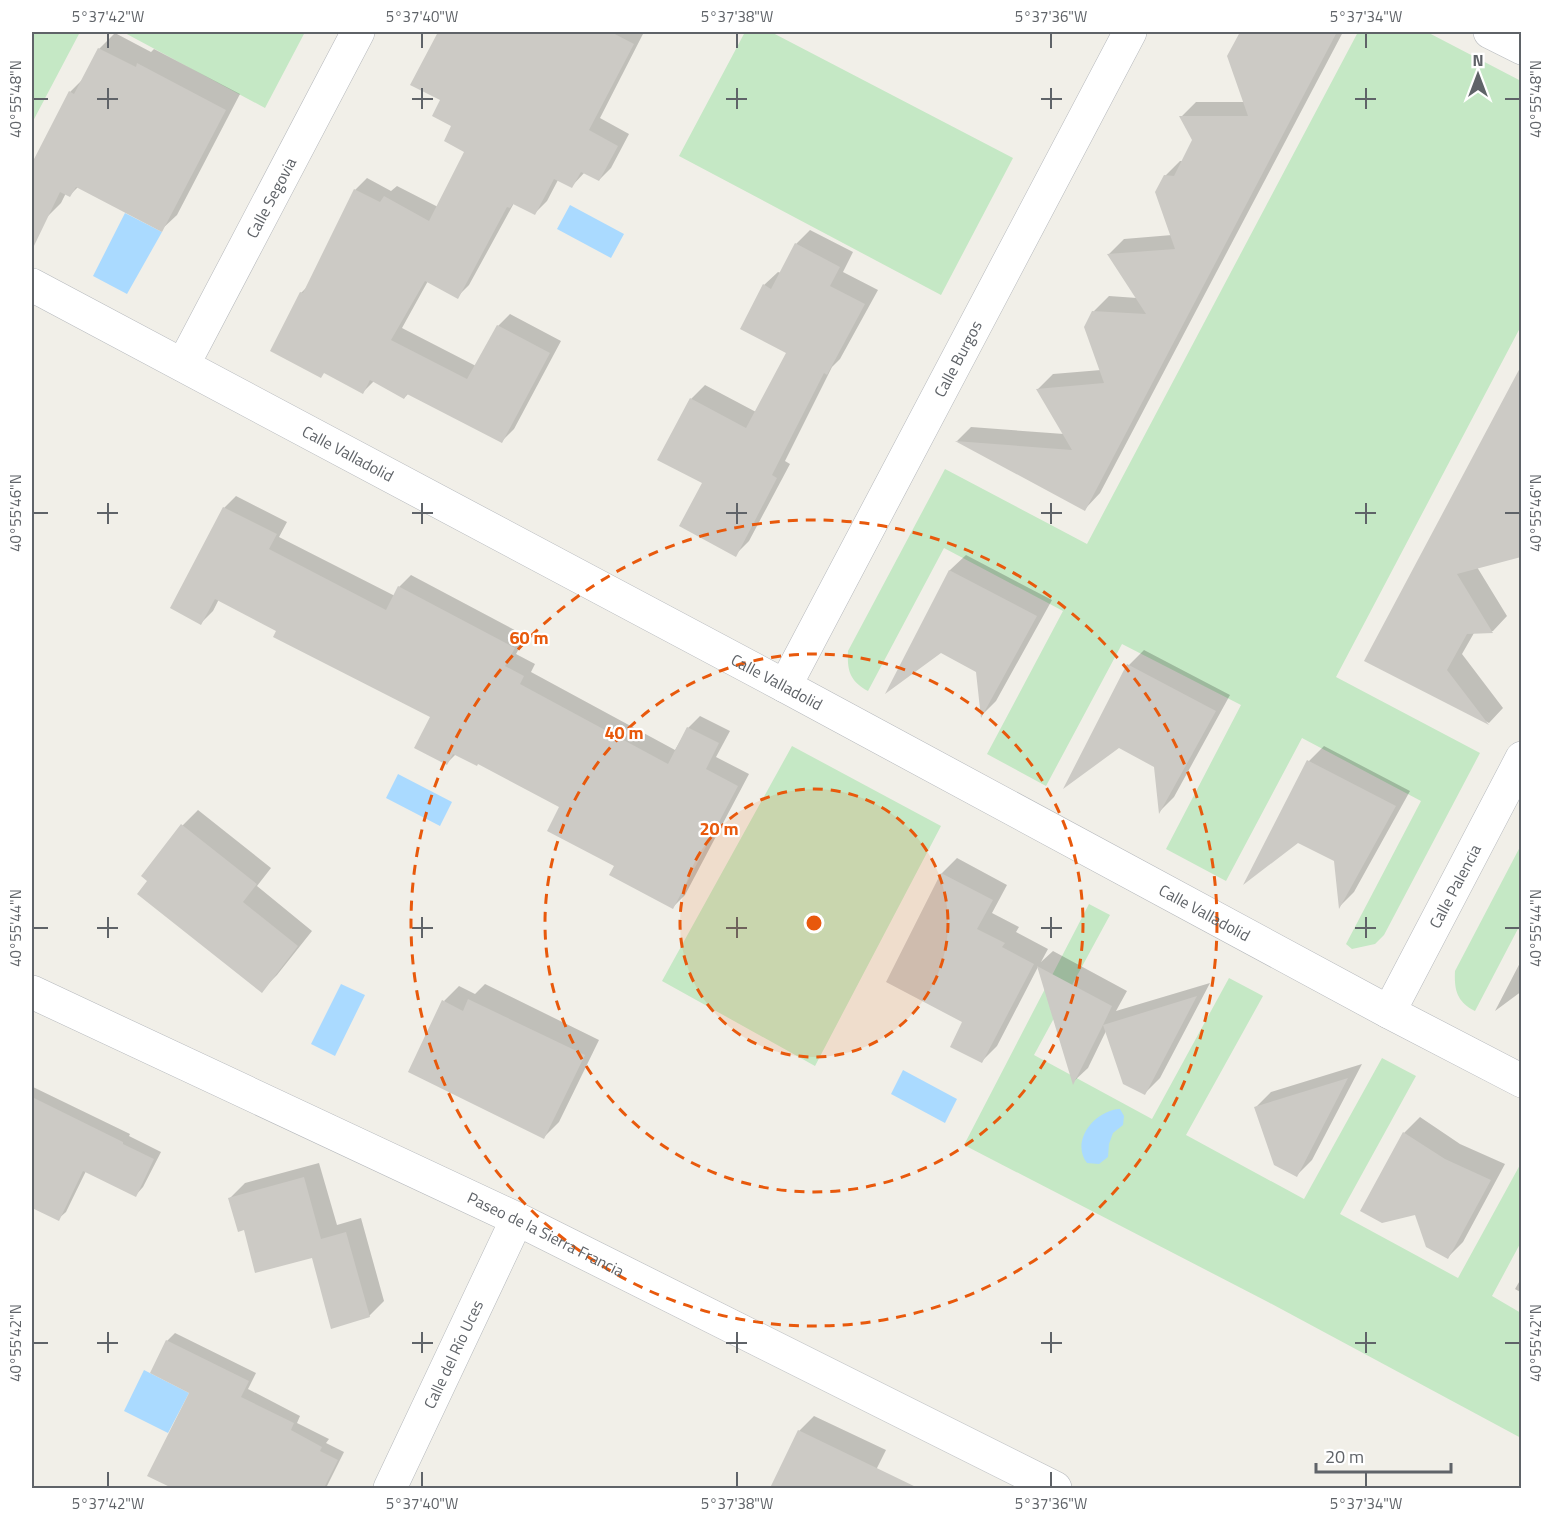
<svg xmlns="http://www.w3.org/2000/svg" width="1553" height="1520" font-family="'Titillium Web',sans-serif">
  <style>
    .green { fill: #c5e8c5 }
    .water { fill: #aadaff }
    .shadow { fill: #0003 }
    .building { fill: #cccac5 }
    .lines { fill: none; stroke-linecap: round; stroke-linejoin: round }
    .street-casing { stroke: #b5b8bc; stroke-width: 34 }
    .street { stroke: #fff; stroke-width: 33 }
    .ticks { fill: none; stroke: #5f6368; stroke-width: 2 }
    .ring { fill: none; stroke: #e8590c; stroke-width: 3; stroke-dasharray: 10 8 }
    .labels { text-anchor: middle; stroke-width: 4.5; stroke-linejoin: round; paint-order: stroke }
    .street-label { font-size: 16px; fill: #5f6368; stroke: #fff }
    .centre { fill: #e8590c; stroke: #fff; stroke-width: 3 }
    .ring-label { font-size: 18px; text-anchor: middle; font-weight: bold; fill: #e8590c; stroke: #fff; stroke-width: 4.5; stroke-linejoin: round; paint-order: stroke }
    .neatline { fill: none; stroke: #5f6368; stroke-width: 2 }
    .ticks-label { font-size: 15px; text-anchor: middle; fill: #5f6368 }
  </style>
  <rect width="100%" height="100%" fill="#f1efe8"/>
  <!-- green -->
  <path class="green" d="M32,32H80L32,123Z
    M123,32H305L265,108Z
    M745,32H771L1013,158L941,295L679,156Z
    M1358,32H1427L1521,81V326L1336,677L1480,753L1384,935L1375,944L1352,949L1346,944L1421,801L1302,738L1226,881L1166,849L1241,705L1122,644L1046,786L987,754L1063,611L944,548L868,691C850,681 847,671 848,651L945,469L1087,544Z
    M792,746L941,826L815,1066L662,981Z
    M1521,845V923L1475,1011C1457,1002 1454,990 1455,971Z
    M1089,904L1110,915L1034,1055L1152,1119L1229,978L1263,996L1186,1135L1304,1199L1382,1058L1416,1076L1340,1214L1458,1278L1521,1163V1242L1492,1296L1521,1313V1438L1268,1302L964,1145Z"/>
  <!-- water -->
  <path class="water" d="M570,205L624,234L611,258L557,229Z
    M125,213L162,232L127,294L93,276Z
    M398,774L452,802L440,826L386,798Z
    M341,984L365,995L335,1056L311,1044Z
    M903,1070L957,1099L945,1123L891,1094Z
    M1120,1109L1124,1116L1123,1125L1113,1133L1109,1144L1108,1157L1099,1164L1087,1163C1070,1141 1095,1110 1120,1109Z
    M144,1370L189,1393L168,1433L124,1411Z"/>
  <!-- shadow -->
  <path class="shadow" d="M440,32H644L600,118L629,134L611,168L599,180L585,172L572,186L558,180L547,201L535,213L514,203L469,285L457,297L428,281L402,328L476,366L498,326L510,314L561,341L514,429L502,441L409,393L404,398L374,381L363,392L301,293L309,285L355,190L367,178L391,191L397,186L438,207L466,152L442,99L412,84Z
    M1246,32H1343L1100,493L1085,509L957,441L971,427L1064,434L1038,389L1053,374L1101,370L1094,311L1109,296L1137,298L1109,254L1124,239L1172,235L1165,176L1180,161H1183L1194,140L1181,117L1196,102H1245L1237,41Z
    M115,33L151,52L154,49L240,94L177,215L161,230L79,186L70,195L66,193L61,203L46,218L32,211V166L70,92L85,77L99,49Z
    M810,230L853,252L843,272L878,290L840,359L832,367L785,461L790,464L749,541L735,555L704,482L691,399L705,385L756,412L788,353L764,285L778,272L781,273L796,244Z
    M1522,366V552L1516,557L1477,567L1507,616L1493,631L1474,633L1462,654L1503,708L1489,723L1366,660Z
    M236,496L287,522L279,537L395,596L399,587L411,575L526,636L516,654L535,664L531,672L675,750L688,728L700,716L730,731L716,757L749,774L685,895L673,907L616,865L561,806L478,763L456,754L447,763L432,716L278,630L219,599L213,611L201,623L224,508Z
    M966,555L1052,600L996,701L982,715L977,671L940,651L889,689L950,570Z
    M1144,650L1230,695L1174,797L1160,811L1155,766L1129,665Z
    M1324,746L1410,791L1354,892L1340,906L1335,860L1298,842L1248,880L1309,761Z
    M198,810L271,868L257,886L312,931L277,975L261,991L143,876L183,825Z
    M957,858L1007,885L992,913L1019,927L1016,932L1048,949L1041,962L1053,951L1127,991L1116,1011L1210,983L1160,1078L1145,1093L1106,1031L1088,1068L1073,1082L1038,967L997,1046L982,1061L964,1021L942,873Z
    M1522,959V991L1495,1011Z
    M485,984L599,1040L559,1122L544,1137L444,1001L459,986L475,994Z
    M1362,1064L1312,1160L1297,1175L1256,1107L1271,1092Z
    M33,1087L130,1134L129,1136L161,1152L143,1187L136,1195L86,1171L66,1212L58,1219L32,1207Z
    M1420,1117L1460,1144L1505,1164L1463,1242L1448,1257L1416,1213L1362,1211L1404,1133Z
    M319,1163L337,1225L361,1218L384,1301L369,1316L313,1256L245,1228L230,1198L245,1183Z
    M1522,1277V1293L1515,1289Z
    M175,1333L256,1373L248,1389L300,1416L297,1423L329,1439L326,1443L344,1452L326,1488H271L265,1486L264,1488H176L149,1476L191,1392L167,1341Z
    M814,1416L886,1450L867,1488H771L799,1431Z"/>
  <!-- building -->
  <path class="building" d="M438,32H611L634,44L589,130L618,146L599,181L581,172L572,188L554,179L535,215L513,204L510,208L507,207L458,299L425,281L391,340L467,379L497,325L550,353L502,443L407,394L404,399L370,380L363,394L324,373L321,378L270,351L300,292L303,293L354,189L380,202L384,196L429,221L464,152L444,141L451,126L432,116L440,100L410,85Z
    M1240,32H1337L1085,511L955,441L1072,450L1036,389L1104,383L1084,327L1092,311L1146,314L1107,254L1175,249L1155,192L1164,175L1174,176L1192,140L1179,116H1248L1227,56Z
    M98,48L136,67L137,63L226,110L162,232L76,187L70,197L60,192L32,250V163L69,91L74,94Z
    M795,243L840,267L830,286L865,304L827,375L824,373L772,475L777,478L736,557L679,526L702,483L657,460L690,398L746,428L786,353L740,329L763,284L771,289Z
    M1521,366V557L1457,574L1493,633L1467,634L1447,670L1489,725L1364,661Z
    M223,507L277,534L269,549L386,610L398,586L515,648L505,666L524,676L520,684L668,764L687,727L719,743L706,769L738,786L673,909L609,875L614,866L547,831L559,807L478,764L477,766L453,754L447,765L414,748L430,717L273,637L276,631L215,599L201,625L170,608Z
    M949,570L1037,616L981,718L976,672L941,653L885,694Z
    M1127,664L1216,711L1159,814L1154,767L1119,748L1063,789Z
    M1307,760L1396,806L1339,909L1334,861L1298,843L1243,885Z
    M181,824L257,884L243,902L298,946L262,993L137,894L147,881L141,876Z
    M941,873L993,900L977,929L1005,943L1002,947L1034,964L982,1063L950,1047L962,1022L886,982Z
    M1037,966L1112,1006L1103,1025L1197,996L1145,1095L1123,1084L1103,1025L1073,1085Z
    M468,999L585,1055L544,1139L408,1072L442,1000L463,1011Z
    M1348,1078L1297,1177L1274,1165L1254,1107Z
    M32,1097L123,1142V1144L154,1159L136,1197L83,1171L59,1221L32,1208Z
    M1403,1132L1445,1159L1491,1180L1448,1259L1426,1247L1415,1215L1382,1223L1360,1211Z
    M304,1177L321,1239L346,1232L370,1317L331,1329L312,1258L255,1273L244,1230L238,1232L228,1198Z
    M166,1340L249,1381L241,1397L294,1423L291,1430L322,1447L320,1451L338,1460L324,1488H172L147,1476L189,1393L150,1373Z
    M798,1430L918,1488H770Z"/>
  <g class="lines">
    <defs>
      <g id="street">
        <path d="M1490,32L1522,48"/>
        <path id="s1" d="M32,285L785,686L1389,1012L1522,1081"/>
        <path id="s2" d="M183,365L358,32"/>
        <path id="s3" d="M785,686L1130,32"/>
        <path id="s4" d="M32,992L517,1219L1055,1488"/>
        <path id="s5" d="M1389,1012L1522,758"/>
        <path id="s6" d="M390,1488L517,1219"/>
      </g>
    </defs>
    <!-- street casing -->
    <use href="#street" class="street-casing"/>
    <!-- street -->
    <use href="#street" class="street"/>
  </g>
  <!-- ticks -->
  <path class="ticks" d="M108,33V48M422,33V48M737,33V48M1051,33V48M1366,33V48M108,88V109M422,88V109M737,88V109M1051,88V109M1366,88V109M33,99H48M97,99H118M412,99H433M726,99H747M1041,99H1062M1355,99H1376M1505,99H1520M108,503V524M422,503V524M737,503V524M1051,503V524M1366,503V524M33,513H48M97,513H118M412,513H433M726,513H747M1041,513H1062M1355,513H1376M1505,513H1520M108,917V938M422,917V938M737,917V938M1051,917V938M1366,917V938M33,928H48M97,928H118M412,928H433M726,928H747M1041,928H1062M1355,928H1376M1505,928H1520M108,1332V1353M422,1332V1353M737,1332V1353M1051,1332V1353M1366,1332V1353M33,1343H48M97,1343H118M412,1343H433M726,1343H747M1041,1343H1062M1355,1343H1376M1505,1343H1520M108,1472V1487M422,1472V1487M737,1472V1487M1051,1472V1487M1366,1472V1487"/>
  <!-- distance rings -->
  <circle cx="814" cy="923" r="134" fill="#e8590c" fill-opacity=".12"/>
  <g class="ring">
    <circle cx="814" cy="923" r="134"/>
    <circle cx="814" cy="923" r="269"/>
    <circle cx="814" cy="923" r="403"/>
  </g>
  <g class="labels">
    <!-- street labels -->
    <g class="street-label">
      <text dy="6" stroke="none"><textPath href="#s2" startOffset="189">Calle Segovia</textPath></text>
      <text dy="6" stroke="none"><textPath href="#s3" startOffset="370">Calle Burgos</textPath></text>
      <text dy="6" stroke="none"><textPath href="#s1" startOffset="358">Calle Valladolid</textPath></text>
      <text dy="6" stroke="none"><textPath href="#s1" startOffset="844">Calle Valladolid</textPath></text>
      <text dy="6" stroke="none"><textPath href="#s5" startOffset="142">Calle Palencia</textPath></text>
      <text dy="6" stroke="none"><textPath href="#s1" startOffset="1330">Calle Valladolid</textPath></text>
      <text dy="6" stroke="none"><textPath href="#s4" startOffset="568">Paseo de la Sierra Francia</textPath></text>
      <text dy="6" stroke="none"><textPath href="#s6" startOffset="148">Calle del Río Uces</textPath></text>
    </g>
  </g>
  <circle cx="814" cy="923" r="9" class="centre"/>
  <g class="ring-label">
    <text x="529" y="644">60 m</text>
    <text x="624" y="739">40 m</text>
    <text x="719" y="835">20 m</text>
  </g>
  <!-- border -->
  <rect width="1553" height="1520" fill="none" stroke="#ffffff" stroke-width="66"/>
  <!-- north arrow -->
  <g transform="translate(1478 75)" stroke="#ffffff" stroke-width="4.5" paint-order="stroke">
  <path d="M0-4.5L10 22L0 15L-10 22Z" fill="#5f6368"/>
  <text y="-9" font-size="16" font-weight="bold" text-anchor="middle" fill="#5f6368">N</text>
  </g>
  <!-- scale -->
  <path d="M1316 1463v9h135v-9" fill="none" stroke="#5f6368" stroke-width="3"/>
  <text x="1325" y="1463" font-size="18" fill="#5f6368" stroke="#ffffff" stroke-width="4.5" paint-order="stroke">20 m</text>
  <rect x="33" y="33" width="1487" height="1454" class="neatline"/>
  <g class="ticks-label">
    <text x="108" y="22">5°37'42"W</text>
    <text x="422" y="22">5°37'40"W</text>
    <text x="737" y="22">5°37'38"W</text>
    <text x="1051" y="22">5°37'36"W</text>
    <text x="1366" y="22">5°37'34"W</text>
    <text transform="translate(16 99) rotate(-90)" y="5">40°55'48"N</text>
    <text transform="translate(1536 99) rotate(-90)" y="5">40°55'48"N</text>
    <text transform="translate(16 513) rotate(-90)" y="5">40°55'46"N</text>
    <text transform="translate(1536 513) rotate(-90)" y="5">40°55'46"N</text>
    <text transform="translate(16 928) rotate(-90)" y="5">40°55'44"N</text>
    <text transform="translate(1536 928) rotate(-90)" y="5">40°55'44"N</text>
    <text transform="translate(16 1343) rotate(-90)" y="5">40°55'42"N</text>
    <text transform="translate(1536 1343) rotate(-90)" y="5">40°55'42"N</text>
    <text x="108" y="1509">5°37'42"W</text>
    <text x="422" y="1509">5°37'40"W</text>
    <text x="737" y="1509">5°37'38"W</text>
    <text x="1051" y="1509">5°37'36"W</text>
    <text x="1366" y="1509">5°37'34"W</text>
  </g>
</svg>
